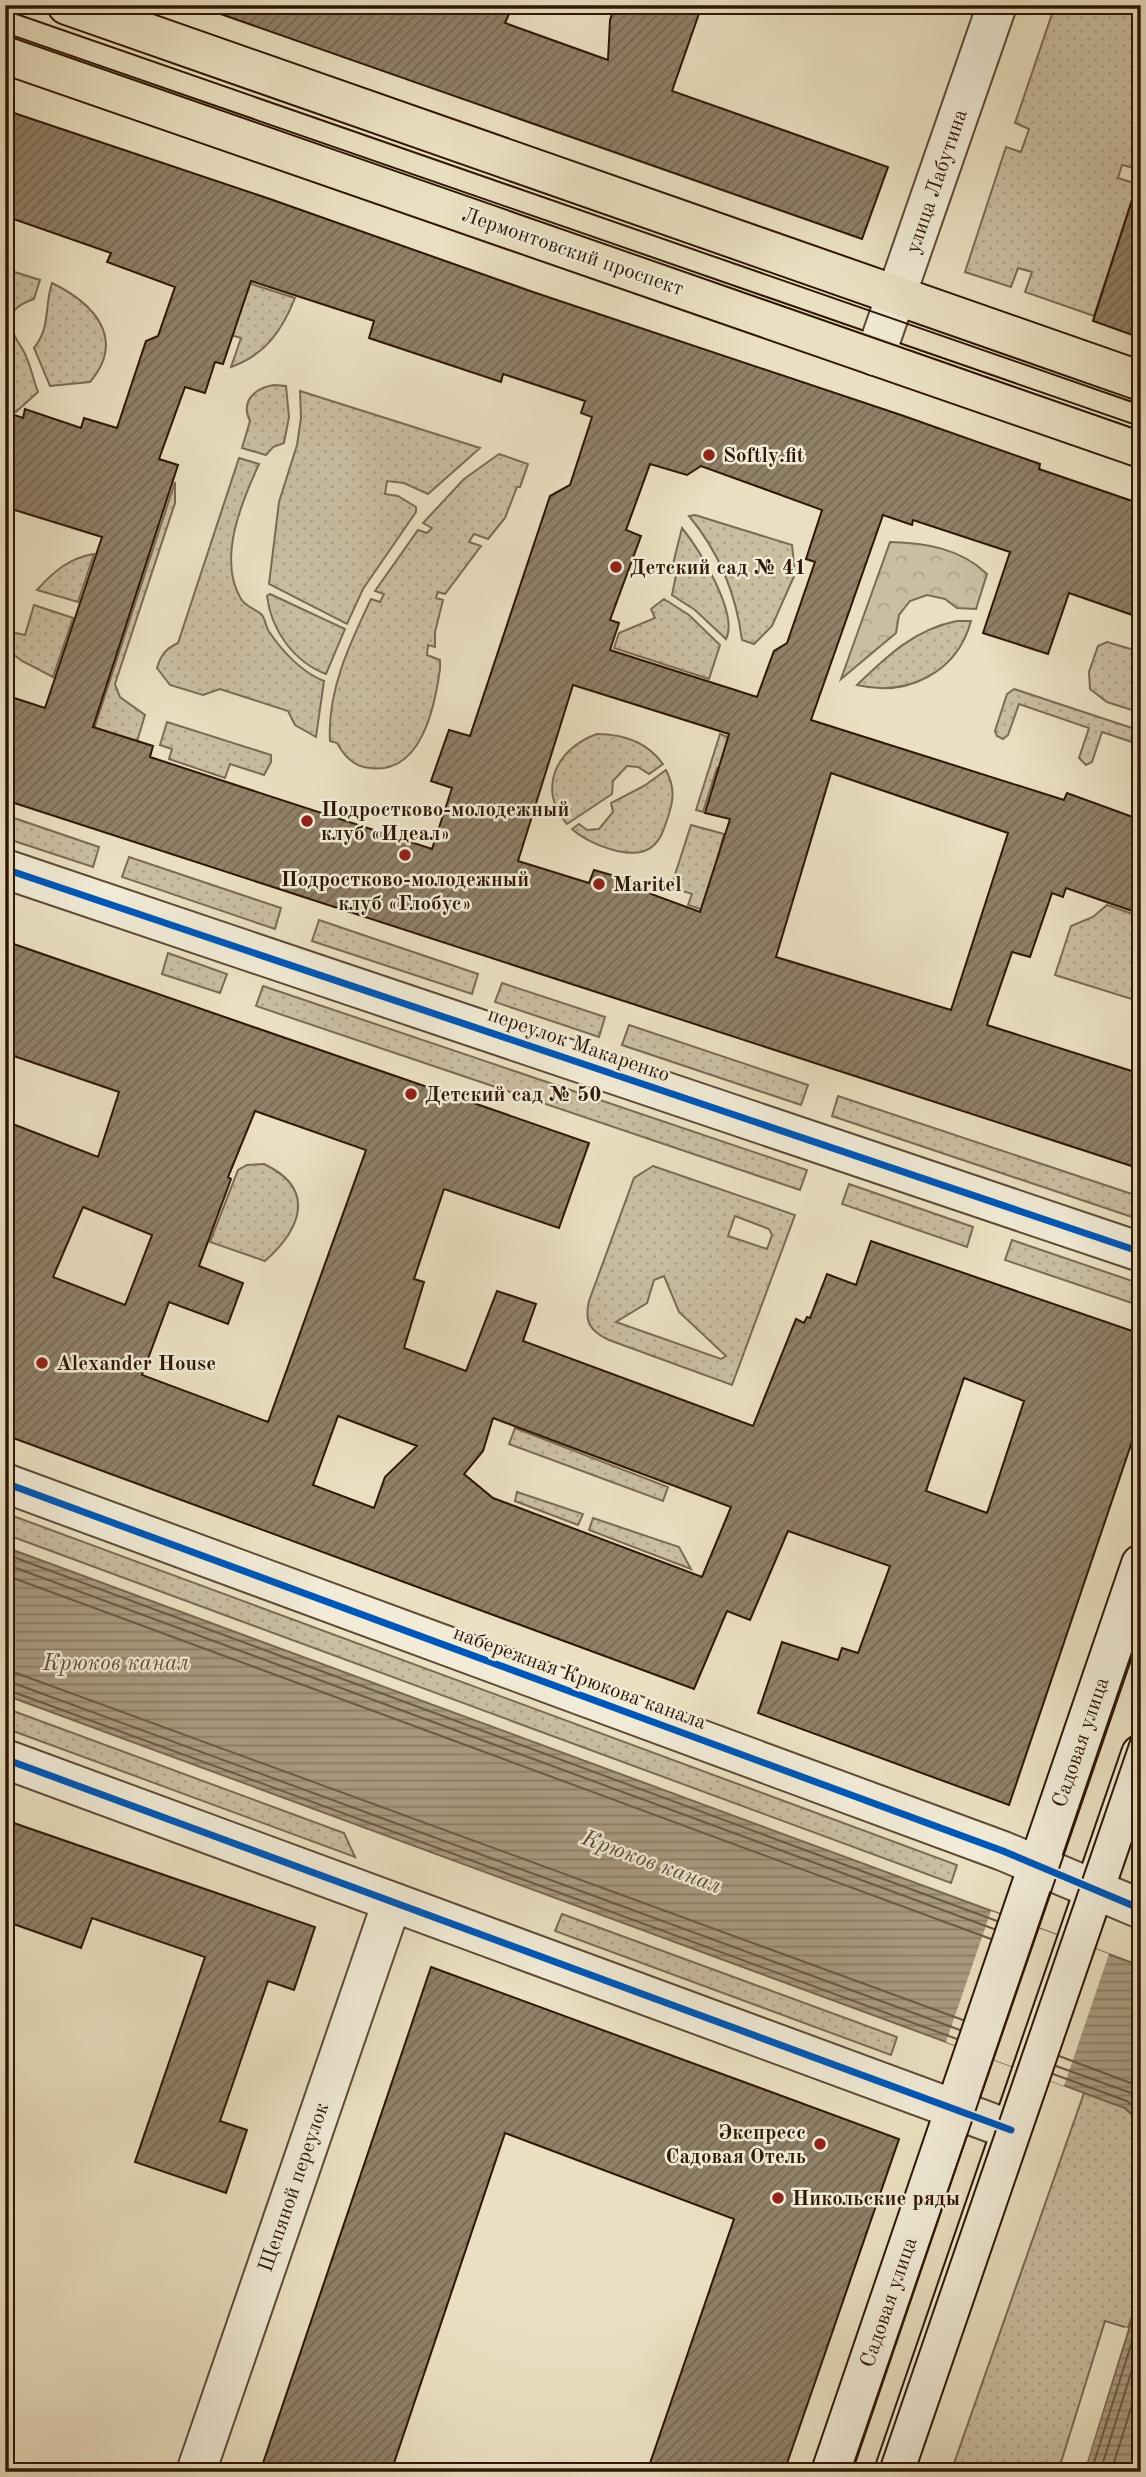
<svg xmlns="http://www.w3.org/2000/svg" width="1146" height="2477" font-family="'Old Standard TT',serif">
  <style>
    .green { fill: url(#green-dots); stroke: #7c6a54; stroke-width: 2; fill-rule: evenodd }
    .forest { fill: url(#forest-crowns); stroke: #7c6a54; stroke-width: 2 }
    .water { fill: url(#water-rules); stroke: #796750; stroke-width: 2 }
    .pier { fill: #eae0c1 }
    .lines { fill: none; stroke-linecap: round; stroke-linejoin: round }
    .shore { stroke: #6c5a44; stroke-width: 2 }
    .building { fill: url(#building-hatch); stroke: #2f1706; stroke-width: 2; fill-rule: evenodd }
    .street-casing { stroke: #5e4935; stroke-width: 42 }
    .secondary-casing { stroke: #2f1706; stroke-width: 42 }
    .primary-casing { stroke: #2f1706; stroke-width: 42 }
    .street { stroke: #f1ebd7; stroke-width: 38 }
    .secondary { stroke: #f1ebd7; stroke-width: 38 }
    .primary { stroke: #eae0c1; stroke-width: 38 }
    .tram { stroke: #2f1706; stroke-width: 2 }
    .cycleway-casing { stroke: #f1ebd7; stroke-width: 11 }
    .cycleway { stroke: #0057b8; stroke-width: 7 }
    .poi-dot { fill: #8f2418; stroke: #f1ebd7; stroke-width: 2.5 }
    .labels { text-anchor: middle; stroke-width: 5; stroke-linejoin: round; paint-order: stroke }
    .street-label { font-size: 21px; fill: #2f1706; stroke: #f1ebd7 }
    .poi-label { font-size: 21px; font-weight: bold; fill: #2f1706; stroke: #f1ebd7; text-anchor: start }
    .water-label { font-size: 23px; font-style: italic; fill: #604c37; stroke: #f1ebd7 }
  </style>
  <defs>
    <pattern id="green-dots" width="8" height="8" patternUnits="userSpaceOnUse" patternTransform="scale(1.75)"><rect width="8" height="8" fill="#cabea1"/><path d="M2 2h.1M6 6h.1" fill="none" stroke="#aea389" stroke-width="1.8" stroke-linecap="round"/></pattern>
    <pattern id="forest-crowns" width="20" height="18" patternUnits="userSpaceOnUse" patternTransform="scale(1.75)"><rect width="20" height="18" fill="#cabea1"/><path d="M2 6a3 3 0 1 1 6 0M12 15a3 3 0 1 1 6 0" fill="none" stroke="#aea389"/></pattern>
    <pattern id="water-rules" width="6" height="5" patternUnits="userSpaceOnUse" patternTransform="scale(1.75)"><rect width="6" height="5" fill="#aa9c81"/><path d="M0 2.5h6" fill="none" stroke="#8b7e68"/></pattern>
    <pattern id="building-hatch" width="6" height="6" patternUnits="userSpaceOnUse" patternTransform="scale(1.75)"><rect width="6" height="6" fill="#908067"/><path d="M-1 1l2-2M0 6l6-6M5 7l2-2" fill="none" stroke="#766853"/></pattern>
  </defs>
  <rect width="100%" height="100%" fill="#eae0c1"/>
  <filter id="stains"><feTurbulence type="fractalNoise" baseFrequency=".00286" numOctaves="4"/><feColorMatrix values="0 0 0 0 .2 0 0 0 0 .09 0 0 0 0 .02 0 0 0 .5 -.17"/></filter>
  <radialGradient id="worn" r=".72"><stop offset=".6" stop-color="#630" stop-opacity="0"/><stop offset="1" stop-color="#630" stop-opacity=".3"/></radialGradient>
  <!-- green -->
  <path class="green" d="M1055,5H1141V170L1122,165L1118,178L1137,184L1094,316L1025,292L1032,272L1018,268L1011,287L965,272L1006,147L1021,152L1029,129L1015,123Z
    M5,269L40,280L34,299C1,310 8,327 23,350C30,362 33,379 38,392L16,412L5,409Z
    M245,282L295,298C282,331 265,355 231,367L241,338L227,334Z
    M52,283C93,303 127,338 90,382L50,386L34,348C51,327 44,307 52,283Z
    M274,385L286,386L289,417L284,443L273,447L266,455L242,448L250,421C240,401 255,388 274,385Z
    M300,391L480,448L428,494L404,483L387,481L385,494L398,496L416,507V512L363,589L347,624L269,584L279,502L297,445L301,418Z
    M499,454L528,464L520,487H517L505,518L488,539L474,534L469,542L481,546L445,594L438,592L436,598L443,600L435,632V647L428,645L427,655L440,660V669C435,705 422,775 370,768C355,767 344,756 337,743L330,741C327,691 350,643 371,599L380,602L384,594L375,591L418,530L427,533L432,528L423,523L464,479Z
    M239,458L259,464C242,501 217,559 241,599C246,607 256,609 262,615C265,619 266,626 268,630C281,650 301,672 324,681L316,737L295,725L288,711L220,689L203,695L170,685L157,668C161,655 165,649 178,643Z
    M175,482V503L115,684L120,697L145,715L135,748L92,735Z
    M695,515L792,545L795,574L772,626L754,644L742,640C736,593 719,552 689,516Z
    M682,528C699,549 739,614 726,639L695,610L672,595L677,570L673,564Z
    M94,554L78,602L37,590C53,572 69,558 94,554Z
    M270,594L345,629L326,674C294,662 271,630 267,596Z
    M664,599L689,615L720,645L709,679L614,648L619,633L655,618L651,609Z
    M34,605L73,618L53,677L22,661L5,648L9,635L16,633L25,635Z
    M957,621H971C957,673 907,697 857,685C887,656 915,629 957,621Z
    M1107,642L1141,652V713L1107,702L1090,689L1089,672L1098,646Z
    M1014,689L1141,731V745L1102,732L1092,762L1086,765L1079,758L1089,728L1019,704L1008,735L1003,739L997,736L995,731L1007,694Z
    M167,722L271,755V762L264,775L230,764L225,778L169,759L172,749L160,745Z
    M597,734C624,734 647,742 663,764L649,774L638,767L627,766L613,781L612,794L567,824C536,789 557,748 597,734Z
    M720,734L733,739L724,770L717,768L703,812L696,810Z
    M666,770C675,788 674,799 668,817C664,828 662,838 653,846C634,863 588,844 572,829L579,824L587,830L599,829L613,812L611,803L644,786Z
    M5,815L99,847L93,867L5,838Z
    M691,825L724,834L703,910L688,905L692,894L671,887Z
    M129,857L281,908L275,929L122,877Z
    M1107,905L1141,917V940L1132,964L1141,967V1002L1055,975L1071,926L1093,917Z
    M319,920L478,974L472,994L312,941Z
    M168,953L227,974L220,993L162,974Z
    M502,983L605,1017L599,1037L495,1002Z
    M263,986L807,1170L800,1190L256,1006Z
    M629,1025L808,1085L801,1105L622,1045Z
    M838,1096L1141,1197V1220L832,1116Z
    M264,1164C317,1189 301,1229 265,1261L210,1242L238,1170L247,1165Z
    M653,1166L795,1215L732,1385L609,1340C590,1331 584,1322 589,1301L634,1178ZM735,1216L769,1229L772,1235L767,1249L728,1236ZM664,1276L679,1312L726,1356L721,1359L616,1322L647,1303L654,1280Z
    M849,1184L973,1227L967,1247L842,1204Z
    M1012,1240L1141,1284V1306L1005,1260Z
    M515,1428L668,1487L663,1501L509,1444Z
    M517,1492L583,1514L578,1525L515,1501Z
    M5,1513L957,1865L951,1883L5,1534Z
    M593,1518L679,1547L691,1569L589,1530Z
    M5,1708L344,1833L355,1857L5,1728Z
    M562,1914L897,2037L891,2055L555,1931Z
    M1084,2093L1125,2108L1141,2123V2291L1128,2328L1105,2321L1058,2472H951Z"/>
  <!-- forest -->
  <path class="forest" d="M890,542C925,543 960,548 987,574L976,609L957,608L945,599L927,595L910,601L899,615L896,633L841,679Z"/>
  <!-- water -->
  <path class="water" d="M5,1547L1141,1966V2123L1125,2108L5,1695Z
    M1141,2291V2472H1084Z"/>
  <!-- pier -->
  <path class="pier" d="M991,1911L1109,1954L1064,2086L946,2042Z
    M1125,2327L1128,2328L1084,2472H1080Z"/>
  <g class="lines">
    <!-- shore -->
    <path class="shore" d="M5,1554L997,1921
      M5,1564L994,1929
      M5,1575L991,1939
      M5,1669L963,2020
      M5,1680L960,2030
      M5,1689L957,2039
      M1059,2056L1141,2087
      M1056,2066L1131,2093L1141,2101
      M1053,2074L1127,2101L1141,2113
      M1091,2472L1141,2313
      M1100,2472L1141,2341
      M1111,2472L1141,2376"/>
  </g>
  <!-- building -->
  <path class="building" d="M213,5H491L510,12L505,23L608,60L610,20L615,5H702L672,91L888,167L862,239L212,11Z
    M5,110L270,199L533,292L901,415L1040,464L1039,469L1141,504V618L1069,593L1048,654L983,633L1010,552L913,520L912,525L883,515L811,720L1064,800L1067,793L1141,820V914L1066,888L1063,897L1052,893L1030,957L1012,952L987,1025L1138,1073L1132,1092L1141,1095V1169L5,800V695L45,708L102,537L5,507V412L23,418L25,409L81,428L84,418L117,428L146,341L158,336L175,287L107,262L111,253L5,216ZM251,281L374,321L369,338L501,382L503,374L585,401L581,413L592,417L570,485L550,496L470,736L449,730L431,781L452,788L432,849L150,757L153,746L93,727L178,465L159,459L185,387L205,393L215,362L223,364ZM650,464L687,475L701,466L822,510L806,559L815,562L787,643L774,651L757,697L610,650L619,623L610,620L641,536L626,530ZM573,685L729,734L705,813L730,819L700,912L651,894L643,884L594,870L589,883L518,861ZM831,773L1008,833L951,1010L776,957Z
    M1134,194L1141,195V338L1093,321Z
    M5,941L589,1143L559,1228L444,1189L414,1279L424,1282L404,1348L466,1371L497,1291L536,1304L523,1341L753,1426L796,1319L804,1323L807,1317L810,1318L827,1274L856,1285L871,1241L1141,1334V1415L1009,1805L758,1713L782,1642L838,1660L842,1648L858,1653L890,1566L788,1531L750,1620L727,1611L694,1689L5,1435V1121L98,1157L119,1092L5,1053ZM255,1111L366,1150L268,1422L142,1375L169,1302L228,1324L243,1283L199,1266L231,1179L228,1177ZM83,1207L152,1235L125,1305L53,1277ZM964,1378L1024,1401L987,1513L926,1491ZM338,1416L417,1446L385,1477L374,1508L313,1485ZM493,1418L731,1507L702,1577L493,1498L464,1474L483,1451Z
    M5,1820L315,1927L294,1990L268,1981L220,2121L247,2130L226,2193L135,2162L205,1957L92,1918L81,1948L5,1921Z
    M431,1967L899,2139L784,2472H647L734,2219L505,2133L391,2472H260Z"/>
  <g class="lines">
    <defs>
      <path id="street" d="M875,356L997,5
        M5,869L1141,1252
        M5,1483L1003,1851L1141,1909
        M5,1759L1011,2130
        M196,2472L392,1902"/>
      <path id="secondary" d="M831,2472L1141,1564
        M894,2472L1141,1754"/>
      <path id="primary" d="M67,5L1141,381
        M5,54L1141,448"/>
    </defs>
    <!-- street casing -->
    <use href="#street" class="street-casing"/>
    <!-- secondary casing -->
    <use href="#secondary" class="secondary-casing"/>
    <!-- primary casing -->
    <use href="#primary" class="primary-casing"/>
    <!-- street -->
    <use href="#street" class="street"/>
    <!-- secondary -->
    <use href="#secondary" class="secondary"/>
    <!-- primary -->
    <use href="#primary" class="primary"/>
    <!-- tram -->
    <path class="tram" d="M5,10L1141,405
      M5,35L1141,431
      M851,2472L1141,1631
      M878,2472L1141,1709"/>
    <defs>
      <path id="cycleway" d="M5,869L1141,1252
        M5,1483L1003,1851L1141,1909
        M5,1759L1011,2130"/>
    </defs>
    <!-- cycleway casing -->
    <use href="#cycleway" class="cycleway-casing"/>
    <!-- cycleway -->
    <use href="#cycleway" class="cycleway"/>
  </g>
  <!-- markers -->
  <g class="poi-dot">
    <circle cx="709" cy="455" r="7"/>
    <circle cx="616" cy="567" r="7"/>
    <circle cx="307" cy="821" r="7"/>
    <circle cx="405" cy="855" r="7"/>
    <circle cx="599" cy="884" r="7"/>
    <circle cx="411" cy="1094" r="7"/>
    <circle cx="42" cy="1363" r="7"/>
    <circle cx="820" cy="2144" r="7"/>
    <circle cx="778" cy="2198" r="7"/>
  </g>
  <g class="labels">
    <!-- street labels -->
    <g class="street-label">
      <text transform="translate(936 181) rotate(-71)" y="7">улица Лабутина</text>
      <text transform="translate(573 251) rotate(19)" y="7">Лермонтовский проспект</text>
      <text transform="translate(579 1044) rotate(19)" y="7">переулок Макаренко</text>
      <text transform="translate(580 1677) rotate(20)" y="7">набережная Крюкова канала</text>
      <text transform="translate(1080 1742) rotate(-71)" y="7">Садовая улица</text>
      <text transform="translate(293 2187) rotate(-71)" y="7">Щепяной переулок</text>
      <text transform="translate(888 2302) rotate(-71)" y="7">Садовая улица</text>
    </g>
    <!-- poi labels -->
    <g class="poi-label">
      <text x="723" y="462">Softly.fit</text>
      <text x="630" y="574">Детский сад № 41</text>
      <text x="321" y="816">Подростково-молодежный<tspan x="321" dy="24">клуб «Идеал»</tspan></text>
      <text x="405" y="886" text-anchor="middle">Подростково-молодежный<tspan x="405" dy="24">клуб «Глобус»</tspan></text>
      <text x="613" y="891">Maritel</text>
      <text x="425" y="1101">Детский сад № 50</text>
      <text x="56" y="1370">Alexander House</text>
      <text x="806" y="2139" text-anchor="end">Экспресс<tspan x="806" dy="24">Садовая Отель</tspan></text>
      <text x="792" y="2205">Никольские ряды</text>
    </g>
    <!-- water labels -->
    <g class="water-label">
      <text x="116" y="1670">Крюков канал</text>
      <text transform="translate(652 1861) rotate(20)" y="8">Крюков канал</text>
    </g>
  </g>
  <!-- margin -->
  <rect width="1146" height="2477" fill="none" stroke="#eae0c1" stroke-width="28"/>
  <rect x="7" y="7" width="1132" height="2463" fill="none" stroke="#2f1706" stroke-width="3.5"/>
  <rect x="14" y="14" width="1118" height="2449" fill="none" stroke="#2f1706" stroke-width="2"/>
  <rect width="100%" height="100%" filter="url(#stains)"/>
  <rect width="100%" height="100%" fill="url(#worn)"/>
</svg>
